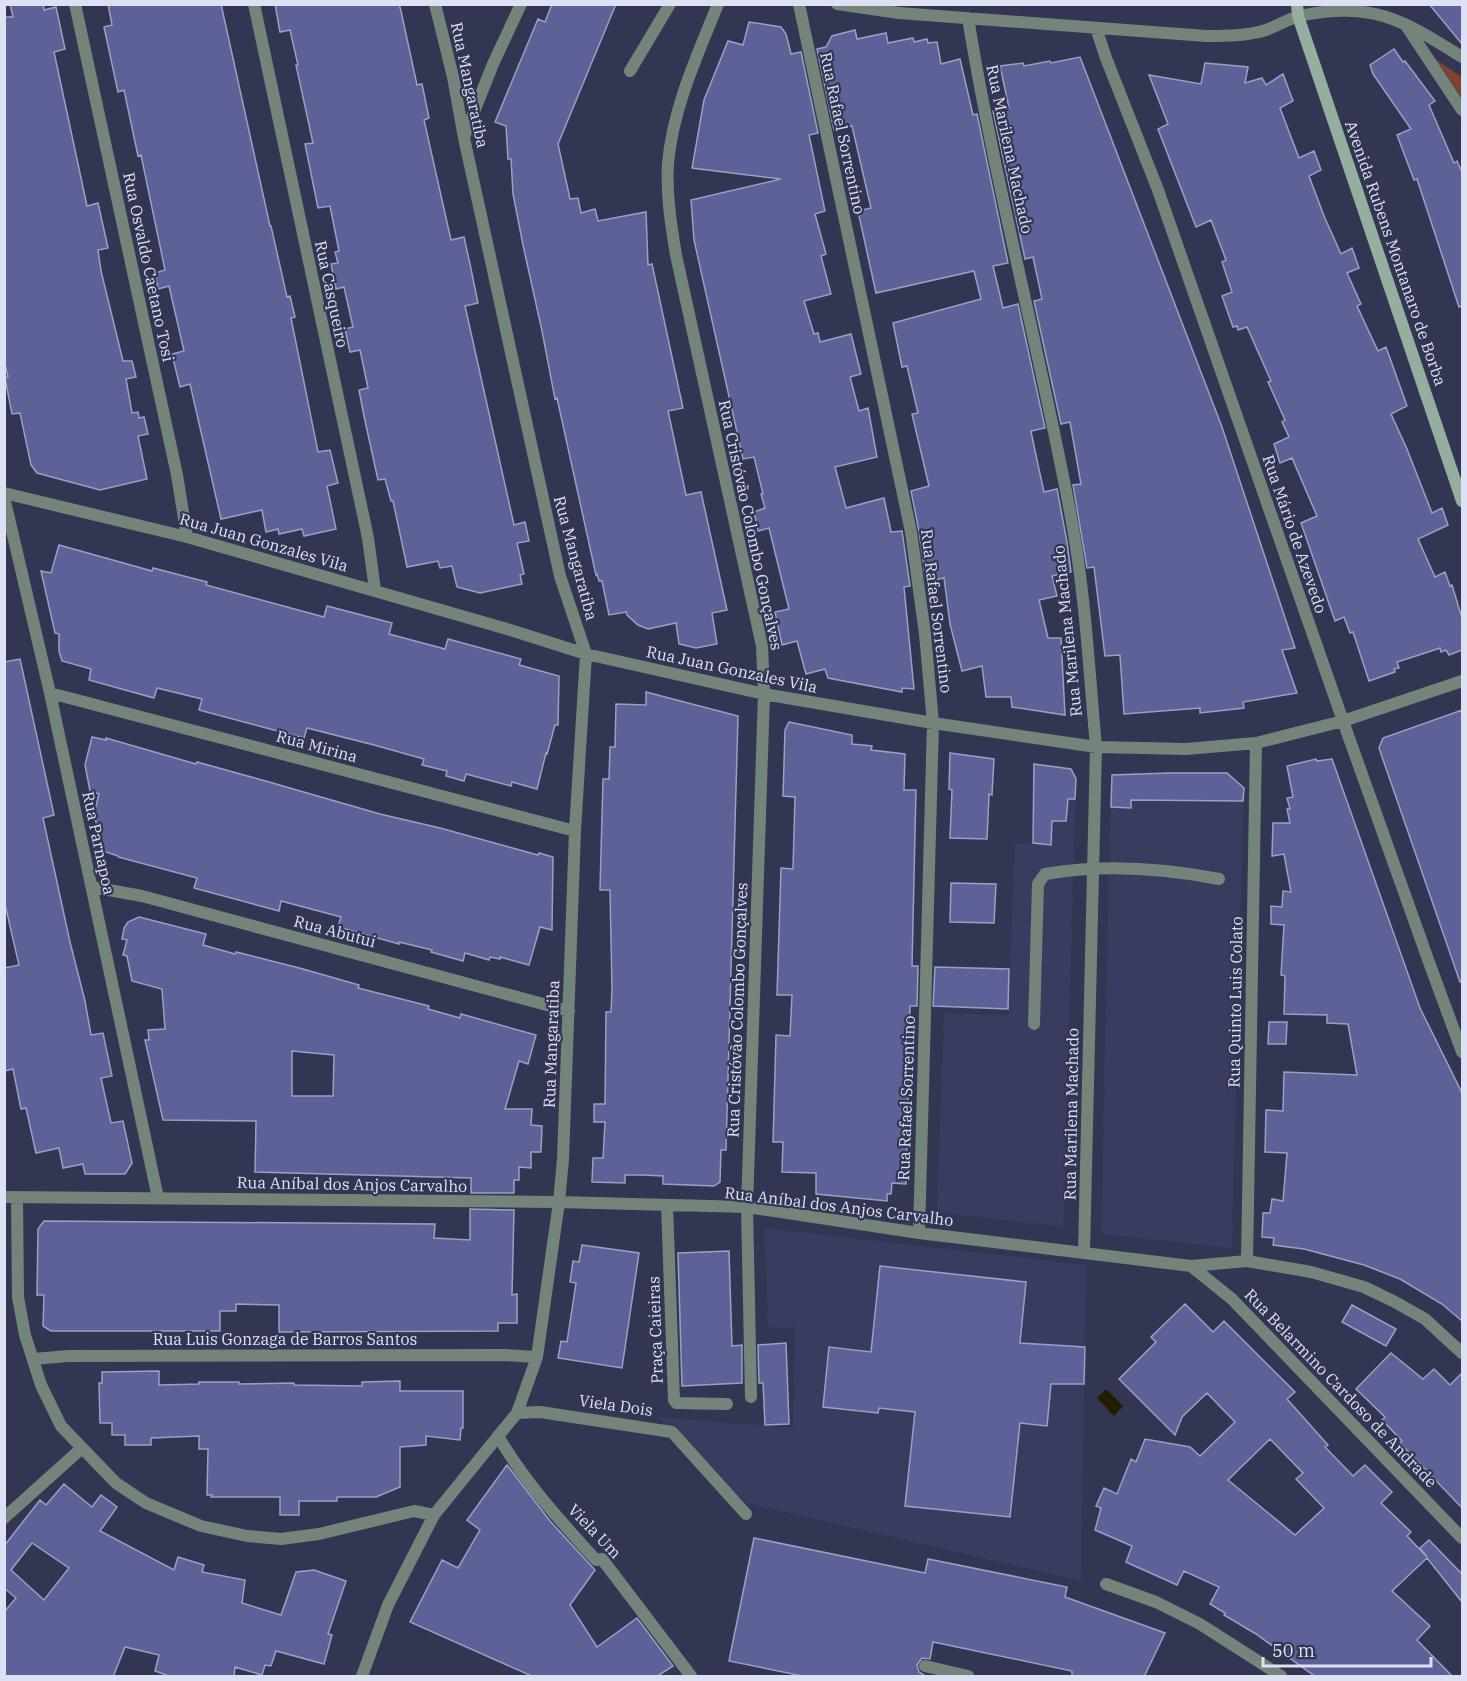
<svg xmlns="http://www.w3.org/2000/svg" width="1467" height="1681" font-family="'IBM Plex Serif',serif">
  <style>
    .built { fill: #393b5f }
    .green { fill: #7b4330 }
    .water { fill: #231d00 }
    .building { fill: #5d6197; stroke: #9ba0c3; stroke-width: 1.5; fill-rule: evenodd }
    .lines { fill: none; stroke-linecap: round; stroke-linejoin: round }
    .lane { stroke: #74847b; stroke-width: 12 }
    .street { stroke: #74847b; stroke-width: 12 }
    .secondary { stroke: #95ae9f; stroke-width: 12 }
    .labels { text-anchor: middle; stroke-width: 4.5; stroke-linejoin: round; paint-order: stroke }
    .street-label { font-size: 16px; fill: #dee1f4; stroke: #333653 }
  </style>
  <rect width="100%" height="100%" fill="#333653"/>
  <!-- built -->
  <path class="built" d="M1071,769L1076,779L1063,1227L937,1212L944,1013L1008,1015L1015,844L1033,843Z
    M1227,773L1244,788L1232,1248L1101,1234L1111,781L1116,774Z
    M764,1228L1086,1265L1081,1581L746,1503L658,1417L793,1428L795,1327L768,1328Z"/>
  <!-- green -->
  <path class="green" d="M1435,59L1462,77V98Z"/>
  <!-- water -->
  <path class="water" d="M1106,1389L1123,1406L1114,1416L1097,1398Z"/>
  <!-- building -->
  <path class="building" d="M10,4H43L44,10L56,7L65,49L54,52L87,206L98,203L108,248L98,250L101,271L123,361H132L136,377L126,379L132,413L138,412L139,418L144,417L148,434L138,436L147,479L100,490L37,473L31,465L20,413L12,414L5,378L8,377L4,360V17H13Z
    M108,4H221L270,226H271L287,297L290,296L295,317L291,318L318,452L330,450L338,483L327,486L336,529L304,536L302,529L279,534L278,529L266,532L262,510L221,519L190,384L180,387L172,354L184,351L169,286L158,289L155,273L165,270L141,155L138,156L124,90L118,92L104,27L112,25Z
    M275,4H399L401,11L417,85L422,84L429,118L424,120L451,240L464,237L470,264L478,303L465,306L514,525L525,522L529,541L517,543L524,574L520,575L522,584L480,593L457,587L452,566L440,568L438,561L407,567L393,501H391L385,479L378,480L364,416L359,390L368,388L360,350L350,352L345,329L353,327L344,287L336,289L331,264L338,263L335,252L339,251L330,206L318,208L305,144L313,143L296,65H298L290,30L280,32Z
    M552,4H616L558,144L570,199L578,198L581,213L595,209L598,221L646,212L648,265L652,264L683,408L668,411L686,495L701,492L727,610L712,613L717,644L696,648L679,644L676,623L648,629L638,625L627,615L626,612L609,615L602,581H599L597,574L596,575L557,398L555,399L542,331L523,245L513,194L511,159H508L506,126L495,122L538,19L545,22Z
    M1429,4H1462V44Z
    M749,22L781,27L786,34L791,54L801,52L818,133L809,135L825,211L815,214L826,254L821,256L831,294L804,301L814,334L818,333L820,342L851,334L861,374L850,377L859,411L868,408L877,457L835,467L846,508L884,498L891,532L902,531L910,586L904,587L914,689L902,688V692L828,678L825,669L806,674L797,641L782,645L775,612L789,609L769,528L758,531L754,512L765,508L761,494H763L754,457L743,459L694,240L691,200L781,179L692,168L704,100L728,41L743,45Z
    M855,30L857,39L886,33L888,43L913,38L914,42L927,39L928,43L937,42L941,64L960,59L973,115L977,114L1008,263L993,266L1003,308L1018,304L1045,428L1031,431L1035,451L1044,492L1057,489L1067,542L1071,572L1052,576L1057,596L1039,600L1048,638H1061L1065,715L1012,707L1011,697H986L982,666L962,671L950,624L944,578L926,582L919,531L911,491L929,486L912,414L918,413L907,366L902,367L893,323L981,299L974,271L876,293L858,211L871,208L852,126L834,130L817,49L826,47L832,36Z
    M1394,49L1403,62L1405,61L1435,101L1429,105L1454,163L1457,161L1462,172V306L1459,307L1417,179L1414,180L1397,135L1411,129L1373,74L1370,65Z
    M1080,57L1222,427L1295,648L1282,650L1297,693L1243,702L1244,708L1200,713V708L1124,714L1120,655L1105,656L1094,567L1087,568L1073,485L1081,484L1070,422L1061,424L1034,301L1042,299L1033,257L1025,259L993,111L1009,108L1000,66L1023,63L1024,66L1050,61L1051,63Z
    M1205,63L1248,67L1245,83L1262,78L1266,85L1283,74L1293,101L1280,108L1299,158L1314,151L1321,170L1309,176L1324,216L1341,254L1352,248L1359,268L1347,273L1361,304L1357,306L1378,351L1386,347L1407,406L1391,414L1407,449L1432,513L1442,508L1448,525L1418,539L1435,577L1445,572L1450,586L1452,585L1462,618V650L1449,655L1446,650L1441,652L1440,648L1419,655L1397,662L1399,668L1394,669L1395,672L1369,681L1353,632L1350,633L1344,617L1335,621L1301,523L1317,516L1292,458L1280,463L1274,444L1289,437L1282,422L1285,420L1268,382L1271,381L1247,327L1238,330L1237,326L1233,327L1222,296L1232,292L1222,262L1226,260L1211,220L1196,227L1158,129L1168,124L1149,75L1201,84Z
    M59,545L152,571L153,568L207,582L206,585L324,617L327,606L392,623L389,634L445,649L448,639L521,659L519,665L559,676L558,725H555L547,754L546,753L537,789L512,782L511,786L466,774L464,781L446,776L447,771L422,765L424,759L374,745L307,728L304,738L199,710L202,699L157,688L154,698L89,680L91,669L62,661L59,651V634L55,633L41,571L51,573Z
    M20,659L54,815L43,818L70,942L85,1001L91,1035L103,1033L112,1076L101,1078L111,1123L123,1121L132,1163L125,1174H85L83,1164L63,1168L59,1148L36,1153L26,1108L21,1109L13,1069L4,1071V968L19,965L4,900V662Z
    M646,692L738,716L726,1150H721L720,1182L714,1186L663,1184V1176L643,1175H625V1183L592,1182L593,1158H603L605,1122H594V1104H605L606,1012H611L612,989L610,890H600L603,779H609L610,747H615L616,704L646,705Z
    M1462,710V981L1460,982L1379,748L1383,738Z
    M789,722L852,735V744L872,746L871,750L905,754L904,790H916L912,966H918L917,1006H910L906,1184L892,1183L891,1194H887V1201L816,1194V1173L782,1172L783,1142H773L776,1035L790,1036L792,995H777L781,868L793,869L795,797L783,796L785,730Z
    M92,737L106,740V738L196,764L197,762L269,782L380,814L440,828L538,855L539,853L553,857L552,930L540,927L529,965L500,957V959L490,957L489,960L465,953L463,961L431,952L432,950L399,942V944L338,927L341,917L281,901L279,911L194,888L197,878L118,857V856L103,851L94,814L99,794L90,791L85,765Z
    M950,753L994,759L992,795L989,794L987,839L950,838L952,790L949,789Z
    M1316,759L1317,761L1332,759L1420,1008L1462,1093V1321L1442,1304L1400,1279L1364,1265L1304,1249L1273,1245L1274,1238L1262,1237L1263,1213H1270L1272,1199L1283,1201L1287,1153L1265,1152L1266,1110L1283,1111L1284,1072L1357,1075L1348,1024L1327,1023V1015L1284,1014L1285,976L1281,975L1284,925L1271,924V906L1282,907L1283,891L1291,892L1284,854L1272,856L1273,823H1290L1287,809H1290L1287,798L1293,797L1287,766Z
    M1034,764L1071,769L1076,779L1075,799H1068L1066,821H1052L1051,845L1033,843Z
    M1169,773H1227L1244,788L1243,801L1131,800V808L1111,807L1112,775Z
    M951,883L996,884L994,923L950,922Z
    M139,917L206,934L203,945L235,954L236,952L303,969L359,985L358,988L429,1006L428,1009L460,1018L461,1014L536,1035L528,1064L519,1061L505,1109H532L531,1125L542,1126L541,1152H531V1168L519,1167V1180H514V1193H471V1178L255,1172L256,1121L163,1120L145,1040H149L148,1030L165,1029L162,989L132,981L127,956L123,955L127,940L122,939L124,928L128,922ZM292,1051L334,1055L333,1096H292Z
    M935,967L1009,969L1008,1009L933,1006Z
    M1269,1022H1287L1286,1044H1268Z
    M470,1209L514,1210L512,1295L517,1294V1323H498V1331L279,1332V1305L236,1304V1311H220V1331H51L43,1326L44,1295H37L38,1229L44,1221L435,1224L434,1238L470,1240Z
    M582,1245L639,1253L622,1368L558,1358L561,1341L567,1342L576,1283L570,1282L573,1261L579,1262Z
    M729,1251L732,1346L742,1345V1383L682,1386L678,1253Z
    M880,1266L1026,1282L1020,1343L1085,1347L1084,1384H1051L1047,1426L1020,1423L1010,1517L905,1506L915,1412L879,1408L878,1413L823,1407L829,1347L871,1352Z
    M1185,1304L1213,1332L1224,1321L1295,1392L1287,1399L1328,1445L1325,1447L1353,1476L1365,1465L1392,1492L1381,1503L1411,1532L1407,1536L1427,1557L1420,1548L1429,1540L1462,1574V1602L1427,1558L1392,1591L1430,1626L1417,1640L1453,1677H1316L1256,1634L1224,1615L1225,1613L1210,1604L1219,1587L1184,1571L1177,1585L1126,1562L1132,1546L1095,1530L1101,1508L1096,1506L1104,1488L1117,1494L1131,1459L1136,1462L1145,1439L1190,1447L1200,1456L1235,1422L1207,1393L1182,1417L1175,1435L1119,1379L1156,1342L1151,1337ZM1270,1439L1303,1473L1296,1479L1324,1508L1295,1535L1228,1480Z
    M1352,1305L1396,1329L1386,1346L1342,1322Z
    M786,1343L789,1424L765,1425L763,1383H759L758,1345Z
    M1391,1353L1423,1379L1434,1369L1450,1385L1462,1373V1508L1400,1443L1402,1441L1382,1420L1385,1417L1356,1389Z
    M159,1371V1385L199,1384V1382H239V1384L294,1383V1385L362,1386V1382L400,1381V1391H463V1428H461L460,1440L426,1436V1445L400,1447V1487L376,1497H337V1501H299V1515H280V1497H211L212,1495H207L208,1449H199V1436L151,1438V1445H125V1435H112V1423H100L99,1383H102V1372Z
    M507,1465L550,1521L595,1570L570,1605L597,1647L637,1618L673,1666L656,1677H534L410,1622L442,1560L458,1568L480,1530L467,1520Z
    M64,1484L92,1507L101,1495L117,1507L100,1531L174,1570L178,1557L204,1565L202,1572L245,1580L242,1603L281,1615L296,1572L314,1570L346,1581L328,1634L332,1635L324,1664L276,1651L271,1666L265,1665L262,1675L235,1667L234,1677H172L155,1671L159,1655L125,1647L113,1677H4V1612L16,1598L4,1588V1546L40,1500L46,1505ZM32,1543L69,1568L44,1600L11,1570Z
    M754,1538L925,1573L928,1559L1067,1587L1065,1597L1165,1633L1144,1677H1072V1671L933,1642L930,1659L922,1658L917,1665L919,1672L927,1677H808L729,1661Z"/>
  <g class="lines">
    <!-- lane -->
    <path class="lane" d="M630,71L670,4
      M1034,1024L1038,884L1045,874C1103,864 1162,868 1219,879
      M747,1207L751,1397
      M517,1413L540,1412L672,1432L746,1514
      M498,1436C524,1481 561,1522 596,1560L602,1559L691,1676
      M4,1518L82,1448
      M925,1666L968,1676"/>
    <!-- street -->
    <path class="street" d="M75,4L177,475L187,537
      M254,4L368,538L375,590
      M718,4C697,56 673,108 668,163C666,194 671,225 676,255L762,646L764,694L747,1207
      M799,4L911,532L925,634L933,723L919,1233
      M837,4L899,13L1206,36C1226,36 1246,36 1266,30C1277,26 1288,19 1300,16C1372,0 1404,21 1462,57
      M968,18C995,184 1039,347 1070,512C1085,589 1089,669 1096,747L1084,1252
      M1405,24L1462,110
      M1096,28L1106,58L1158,190L1343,721L1430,965L1462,1052
      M464,137L493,64L521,4
      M4,493L187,537L507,629L586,654L764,694L933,723L1096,747L1186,749L1256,743L1343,721L1462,681
      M4,497L50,693L158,1198
      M50,693L575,831
      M92,887L142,896L569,1011
      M4,1197L559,1202L747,1207L919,1233L1191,1266L1247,1261L1311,1272L1364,1287L1395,1302L1425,1319L1462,1353
      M17,1198L18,1297L25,1335L41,1385L61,1426L116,1483L146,1503L201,1526L247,1536L281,1539L319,1534L414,1511L434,1515
      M667,1205L674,1400L676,1403L727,1404
      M1247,1261L1256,743
      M1191,1266L1232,1299L1462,1538
      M34,1359L68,1356L504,1355L537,1357
      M1106,1584L1156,1602L1200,1624L1281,1676
      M362,1676L388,1605L434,1515L517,1413L537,1357L559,1202L563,1159L575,831L586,654L560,576L464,138L453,77L435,4"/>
    <!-- secondary -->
    <path class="secondary" d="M1297,4L1298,16L1462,501"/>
  </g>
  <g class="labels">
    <!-- street labels -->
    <g class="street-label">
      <text transform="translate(470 85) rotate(78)" y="6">Rua Mangaratiba</text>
      <text transform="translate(843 133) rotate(78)" y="6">Rua Rafael Sorrentino</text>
      <text transform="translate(1010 149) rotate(78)" y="6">Rua Marilena Machado</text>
      <text transform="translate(1396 253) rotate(71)" y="6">Avenida Rubens Montanaro de Borba</text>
      <text transform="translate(149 267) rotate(78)" y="6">Rua Osvaldo Caetano Tosi</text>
      <text transform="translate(332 294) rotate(78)" y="6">Rua Casqueiro</text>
      <text transform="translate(751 525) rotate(78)" y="6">Rua Cristóvão Colombo Gonçalves</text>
      <text transform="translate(1295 534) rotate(71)" y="6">Rua Mário de Azevedo</text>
      <text transform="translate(264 542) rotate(16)" y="6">Rua Juan Gonzales Vila</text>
      <text transform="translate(576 558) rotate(75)" y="6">Rua Mangaratiba</text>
      <text transform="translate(937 611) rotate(83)" y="6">Rua Rafael Sorrentino</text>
      <text transform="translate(1067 631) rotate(-96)" y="6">Rua Marilena Machado</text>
      <text transform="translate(732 669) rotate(12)" y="6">Rua Juan Gonzales Vila</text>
      <text transform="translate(317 746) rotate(15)" y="6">Rua Mirina</text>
      <text transform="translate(99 843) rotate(78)" y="6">Rua Parnapoa</text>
      <text transform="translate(335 931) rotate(15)" y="6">Rua Abutui</text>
      <text transform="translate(1235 1002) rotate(-89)" y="6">Rua Quinto Luis Colato</text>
      <text transform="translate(737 1010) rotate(-88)" y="6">Rua Cristóvão Colombo Gonçalves</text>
      <text transform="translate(551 1044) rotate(-88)" y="6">Rua Mangaratiba</text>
      <text transform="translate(906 1098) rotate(-88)" y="6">Rua Rafael Sorrentino</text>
      <text transform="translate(1071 1114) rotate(-89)" y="6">Rua Marilena Machado</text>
      <text transform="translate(352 1184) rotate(1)" y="6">Rua Aníbal dos Anjos Carvalho</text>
      <text transform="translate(839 1206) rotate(7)" y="6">Rua Aníbal dos Anjos Carvalho</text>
      <text transform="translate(655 1330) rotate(-92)" y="6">Praça Caieiras</text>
      <text x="285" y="1345">Rua Luis Gonzaga de Barros Santos</text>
      <text transform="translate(1341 1388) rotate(46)" y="6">Rua Belarmino Cardoso de Andrade</text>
      <text transform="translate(616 1405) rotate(8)" y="6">Viela Dois</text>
      <text transform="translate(595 1531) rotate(46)" y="6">Viela Um</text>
    </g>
  </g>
  <!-- border -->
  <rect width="1467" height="1681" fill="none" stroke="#dee1f4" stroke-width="12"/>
  <!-- scale -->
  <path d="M1263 1657v9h168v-9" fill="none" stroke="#dee1f4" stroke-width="3"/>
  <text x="1272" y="1657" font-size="18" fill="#dee1f4" stroke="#333653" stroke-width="4.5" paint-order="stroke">50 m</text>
</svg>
